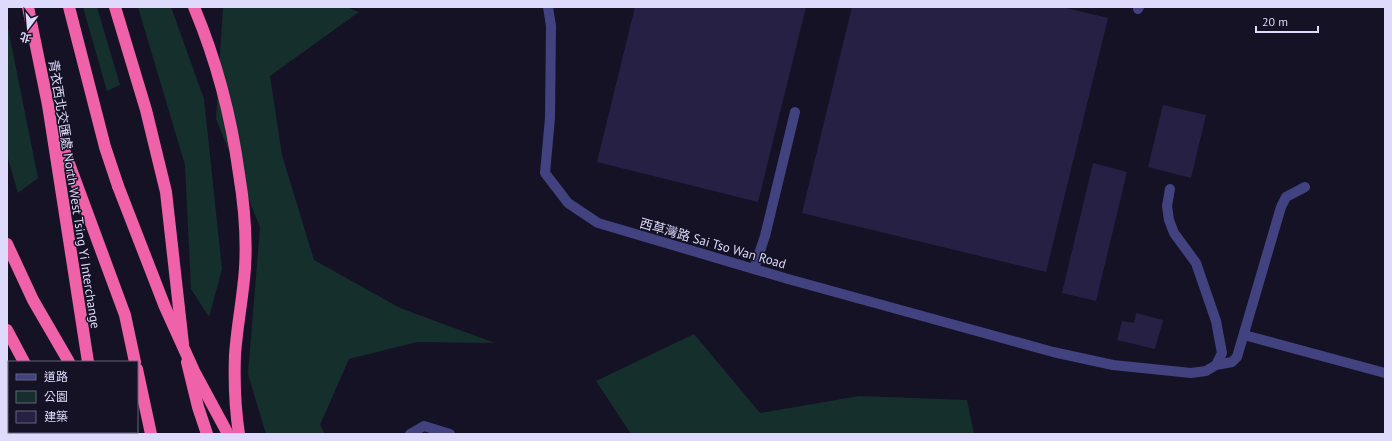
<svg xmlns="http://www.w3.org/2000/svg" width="1392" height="441" font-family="'PT Sans','Noto Sans TC',sans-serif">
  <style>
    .green { fill: #152f2d }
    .building { fill: #262044 }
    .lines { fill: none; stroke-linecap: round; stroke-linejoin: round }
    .minor { stroke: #424280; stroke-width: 10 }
    .highway { stroke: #ef61a9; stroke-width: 12 }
    .highway-bridge { stroke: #ef61a9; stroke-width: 12 }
    .labels { text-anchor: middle; stroke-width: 3; stroke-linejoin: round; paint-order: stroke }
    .street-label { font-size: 13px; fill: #dddafb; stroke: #151225 }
  </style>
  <rect width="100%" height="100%" fill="#151225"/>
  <!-- green -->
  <path class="green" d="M83,7H97L120,85L107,91Z
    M138,7H171L204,99L222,269L209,317L191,289L185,165Z
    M223,7H346L359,12L270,76L282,155L314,260L400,308L495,343L417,342L349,359L320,425L325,434H266L248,374L260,227L216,119Z
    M7,23L38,178L18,193L7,155Z
    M694,334L760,413L859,396L967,400L974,434H631L596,381Z"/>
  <!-- building -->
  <path class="building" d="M635,7H806L758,202L597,162Z
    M852,7H1062L1108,18L1046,272L802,213Z
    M1163,105L1206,115L1191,178L1148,167Z
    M1093,163L1127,172L1096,301L1062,293Z
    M1136,313L1163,320L1155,349L1117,340L1122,321L1134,323Z"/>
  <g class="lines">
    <!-- minor -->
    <path class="minor" d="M548,7L551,26L550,118L545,173L568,203L598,223L788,279L1053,352L1113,365L1191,373L1206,371L1216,365L1222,353L1216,321L1196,263L1174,233L1169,220L1167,206L1170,189
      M1138,9L1139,7
      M754,269L765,236L795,112
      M1244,335L1385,373
      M1216,365L1232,362L1237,357L1281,207L1286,197L1305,187
      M410,434L424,426L450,434"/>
    <!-- highway -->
    <path class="highway" d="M28,7L48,105L88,362
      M69,7L105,147L118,186
      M115,7L146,110L166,192L183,344
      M194,7C217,62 231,115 239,174C244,204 247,236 245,268C243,297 237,326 235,355C234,382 235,408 239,434
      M57,131L125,315L135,362
      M7,244L33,300L69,362
      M7,330L24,362
      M187,362L198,407L207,434
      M137,369L151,434
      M7,422L9,424
      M18,432L20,434
      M67,432L69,434
      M95,432V434
      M120,432L121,434"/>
    <!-- highway-bridge -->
    <path class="highway-bridge" d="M118,186L165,307L194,371L228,434"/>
  </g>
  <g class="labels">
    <!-- street labels -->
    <g class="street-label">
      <text transform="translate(75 194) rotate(81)" y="5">青衣西北交匯處 North West Tsing Yi Interchange</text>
      <text transform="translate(713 243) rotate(16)" y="5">西草灣路 Sai Tso Wan Road</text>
    </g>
  </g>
  <!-- border -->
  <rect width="1392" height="441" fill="none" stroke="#dddafb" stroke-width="16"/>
  <!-- legend -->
  <rect x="8" y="361" width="130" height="72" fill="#151225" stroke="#65627b"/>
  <rect x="16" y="374" width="20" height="6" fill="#424280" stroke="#65627b"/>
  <text x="44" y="381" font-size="12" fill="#dddafb">道路</text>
  <rect x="16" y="391" width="20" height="12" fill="#152f2d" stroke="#65627b"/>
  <text x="44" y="401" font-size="12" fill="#dddafb">公園</text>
  <rect x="16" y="411" width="20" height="12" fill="#262044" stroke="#65627b"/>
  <text x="44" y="421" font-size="12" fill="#dddafb">建築</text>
  <!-- north arrow -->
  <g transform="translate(28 28) rotate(196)" stroke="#151225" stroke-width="3" paint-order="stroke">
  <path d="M0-3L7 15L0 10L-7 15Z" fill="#dddafb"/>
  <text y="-6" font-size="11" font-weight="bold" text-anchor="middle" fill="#dddafb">北</text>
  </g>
  <!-- scale -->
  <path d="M1256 26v6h62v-6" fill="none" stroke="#dddafb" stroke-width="2"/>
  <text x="1262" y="26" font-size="12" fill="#dddafb" stroke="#151225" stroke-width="3" paint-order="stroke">20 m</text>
</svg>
